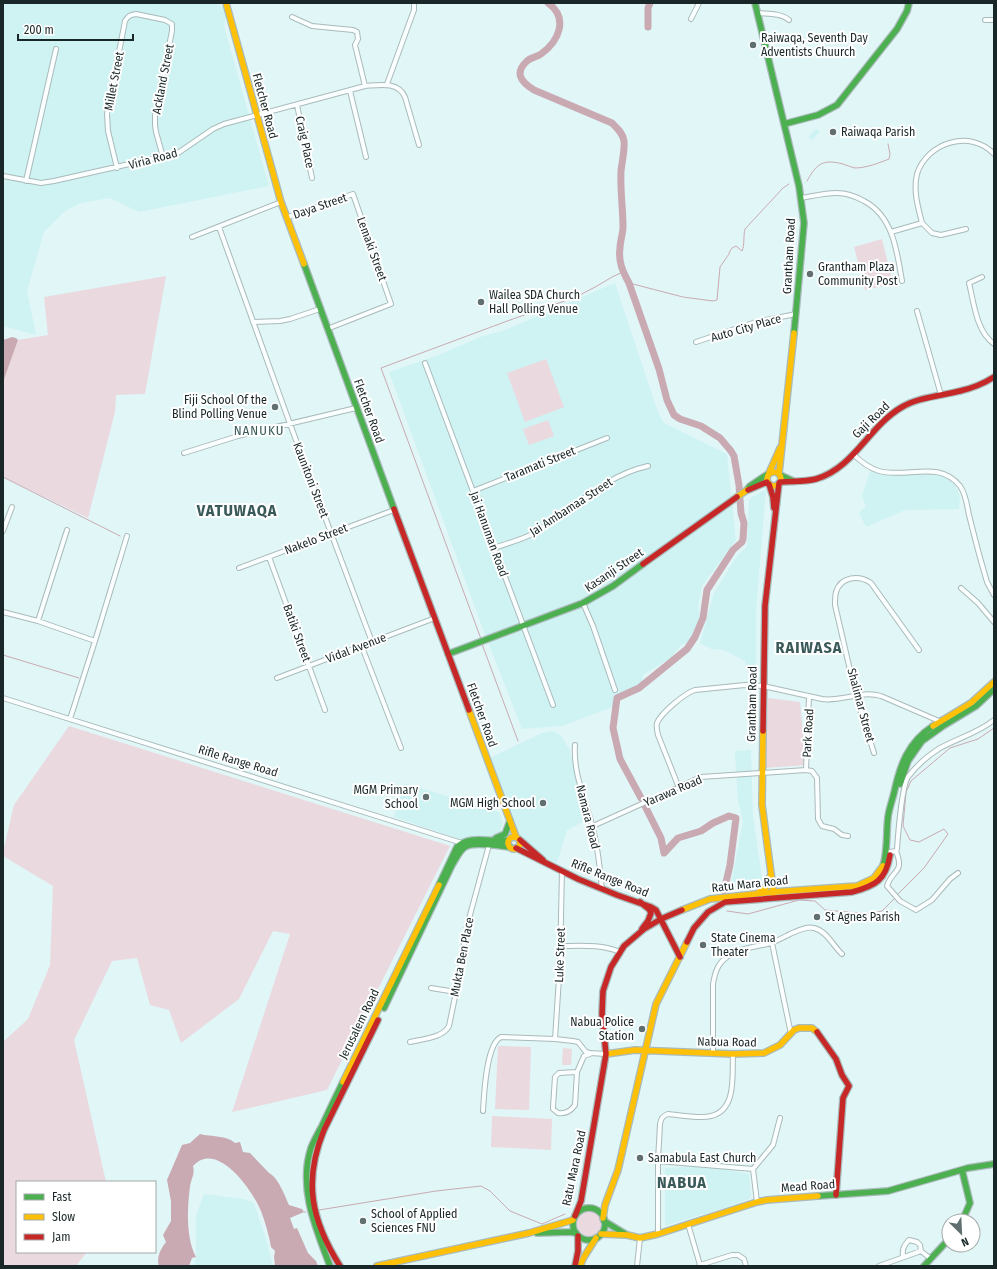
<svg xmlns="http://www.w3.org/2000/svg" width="997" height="1269" font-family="'Fira Sans Condensed',sans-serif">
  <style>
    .built { fill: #cff2f3 }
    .green { fill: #ead9df }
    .water { fill: #caaab2 }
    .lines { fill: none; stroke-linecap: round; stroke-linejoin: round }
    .stream { stroke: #caaab2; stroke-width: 1 }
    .river { stroke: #caaab2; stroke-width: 7 }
    .street-casing { stroke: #aababa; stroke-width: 6 }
    .fast-casing { stroke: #aababa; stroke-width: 8 }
    .slow-casing { stroke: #aababa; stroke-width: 8 }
    .jam-casing { stroke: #aababa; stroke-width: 8 }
    .street { stroke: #fafefe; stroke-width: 4 }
    .fast { stroke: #4caf50; stroke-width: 5.5 }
    .slow { stroke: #ffc107; stroke-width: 5.5 }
    .jam { stroke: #c62828; stroke-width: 5.5 }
    .poi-dot { fill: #606f70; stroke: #fff; stroke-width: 1.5 }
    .labels { text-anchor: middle; stroke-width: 4; stroke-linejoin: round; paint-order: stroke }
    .poi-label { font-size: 12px; fill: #1a2728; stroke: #fff; text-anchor: start }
    .street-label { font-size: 12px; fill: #1a2728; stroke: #fff }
    .neighbourhood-label { font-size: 13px; letter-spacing: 1px; fill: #3a5a5a; stroke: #fff }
    .district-label { font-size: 16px; font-weight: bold; letter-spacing: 1px; fill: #3a5a5a; stroke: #fff }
  </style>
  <rect width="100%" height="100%" fill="#e1f6f7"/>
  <!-- built -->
  <path class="built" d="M3,3H213L227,8L224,26L269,186L139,212L110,198L81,203L65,211L44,232L27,291L36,335L3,326Z
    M816,129L820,132L812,140L808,137Z
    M615,283L658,412L664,423L727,454L736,540L702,586L698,606L701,622L692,640L680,646L671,658L643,675V681L636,688L624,693L613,707L562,726L522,729L484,632L389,372L436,356L480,337L505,330Z
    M870,471L882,475L935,474L945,477L955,485L960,496L959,509L905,510L866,527L859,513L866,506L862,496Z
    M766,489L756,612V679L749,678L745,661L724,650L711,649L700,643L714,593L737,556L747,546L749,499Z
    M553,731L561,736L569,749L579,783L583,822L567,830L557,863L543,857L525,843L513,825L490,758L542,733Z
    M751,750L753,816L763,885L730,890L743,821L738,801L735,751Z
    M404,783L499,812L503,821L500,832L495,836L465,841L394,817Z
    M706,1166L749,1174L751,1196L749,1199L727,1207L665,1226V1168Z
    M204,1194L244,1199L254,1203L267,1242L273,1266H194L196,1257V1215Z"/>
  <!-- green -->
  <path class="green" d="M882,239L893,284L865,290L854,247Z
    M166,276L145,394L116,395L115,412L88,518L3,477V381L18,340L48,335L44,297Z
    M546,359L564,407L525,422L507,373Z
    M548,420L554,436L529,445L523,429Z
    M768,698L800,702L806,765L765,768Z
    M69,726L450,846L327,1090L232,1112L290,934L273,931L239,999L181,1043L169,1010L150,1005L137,958L112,961L74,1040L106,1182H17V1252H87L76,1266H3V1042L28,1019L50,965L53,886L3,856V852L14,805Z
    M498,1046L531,1047L529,1110L495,1109Z
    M563,1048L572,1049L571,1065H562Z
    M492,1116L552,1119L551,1150L491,1147Z
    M577 1223a13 13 0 1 1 26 0a13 13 0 1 1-26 0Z"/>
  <!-- water -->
  <path class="water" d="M12,337L16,338L18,340L3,382V340Z
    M200,1134C211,1137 227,1135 235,1143L240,1142L243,1152L250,1153L269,1173C278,1177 285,1196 289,1205L302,1209L304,1212L290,1218L294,1229L297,1228L308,1253L316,1261L318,1266H275L274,1257L275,1251L271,1247C269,1235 265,1222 261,1211C253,1191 217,1139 193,1166C195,1176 191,1178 190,1187C187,1208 186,1239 196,1257L192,1258L189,1266H159C156,1258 161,1248 166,1242L163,1235L171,1221V1201L167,1180L182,1145L190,1143Z"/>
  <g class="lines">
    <!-- stream -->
    <path class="stream" d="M807,181C817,163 823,159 843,164C846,165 851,167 855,168C866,168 879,163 889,159L890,154L888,144
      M629,283L683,297L713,301L717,300L720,267L729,254L730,251L732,248L736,246L742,251C745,244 743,236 745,229L783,188L789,184
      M3,477L120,536
      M481,639L381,368L510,320L576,297L597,286L612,277L623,272
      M482,644L518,741
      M3,655L79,678
      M897,895L924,868L948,834L944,829L919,842L910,840L903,826L906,792L911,781L950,748L978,739L994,728
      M727,911L748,914L799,900L815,901L825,910L870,914L882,911L895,898
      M319,1210L436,1191L481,1186L490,1191L510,1211L542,1224L565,1214
      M304,1212H306"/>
    <!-- river -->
    <path class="river" d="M548,3C569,18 559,41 541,54C537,57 531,57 527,61C514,73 521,82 534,90L612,123C617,128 623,133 624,141C625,149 622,162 621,171C620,190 623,208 623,227C623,234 620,241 620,248C618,262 623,272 629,283L659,369L667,400L674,415L680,419L701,426L720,438L731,451L734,456L739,485L741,513L744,523L743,539L742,542L733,550L707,590L703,618L695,637L687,649L639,688L617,698L613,728L620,759L641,798
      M648,27V8L650,3
      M645,806L661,838L664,853L678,838L701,831L713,823L729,816L736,818L730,865L724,891"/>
    <defs>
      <path id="street" d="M758,13C768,14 781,13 789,20
        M292,17L312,26L353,30L357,32L358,39L355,45L365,86
        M691,19L699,3
        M985,20H994
        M387,84L414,10V3
        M350,91L366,157
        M297,105L312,178
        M117,168L108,131L107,114L125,21C128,16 130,15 136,14L165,20L172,24V31L155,116V125L156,132L163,157
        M3,176L41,183L54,181L178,153L213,129L224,124L365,86C379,85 398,81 405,97L419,145
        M26,181L56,49
        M801,198C813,196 825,193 837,193C847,193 855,196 864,201C893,216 897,251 902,281
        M288,217L353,194L391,304L327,329
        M922,223C918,207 913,191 917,174C927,142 971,129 994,154
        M219,227L290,424L372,642
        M891,232L922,223L932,233L941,235L966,229
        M192,237L281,202
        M982,277L969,283C974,303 976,331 994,344
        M917,311L941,395
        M253,322L280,321L290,319L320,309
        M696,342L756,322L796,314
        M425,363L553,705
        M184,453L238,436L356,408
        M853,454C860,461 869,468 879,471C906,479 939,459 960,486C966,494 967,506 969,515C974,535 979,555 985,575L987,582L994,595
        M473,491L607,438
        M3,531L12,507
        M494,548C507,543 522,540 534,533C573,510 603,476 648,466
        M269,557L325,710
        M239,568L394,510
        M961,588L978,603L994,622
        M583,603L593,626L615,690
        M3,612L38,621L95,641
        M38,621L67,530
        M362,647L401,748
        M277,678L435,618
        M3,698L462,843
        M70,719L95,641L127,536
        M575,745C573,773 585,798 592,825C598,846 600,868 602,889
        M874,753L856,696L835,605C835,601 835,596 836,592C841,576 859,575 871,583L919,650
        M806,770L809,697
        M679,788L658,735C657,731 656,727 657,723C661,713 685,693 695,690L745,685L763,686L822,699C842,702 861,690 881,696L939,721
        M593,826L701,777L806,770L812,771L817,778L818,819L822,826L834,829L842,835L848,836
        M896,851C905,874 892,869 887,886L900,901L916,910L932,900L950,879L958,873
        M890,852L896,851L897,849C898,835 902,786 908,777C916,766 929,755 940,748C958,738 978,733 994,720
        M772,943L791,1034
        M560,946C581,946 600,944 620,952
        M431,988L456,992
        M555,1039L560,963L562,870
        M410,1042C422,1039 443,1038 449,1026L456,992L467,926L489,845
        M713,1053V984C715,973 717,964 727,957C738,948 757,947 771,943C777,941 784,937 790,934C797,931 806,926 814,928C827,931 833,946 842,954
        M577,1072L559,1073L555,1077L553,1107V1109L558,1113C565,1114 571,1111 575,1105L577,1072L584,1056L590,1054
        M483,1111C484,1095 486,1044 501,1037L555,1039L573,1041L578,1042L586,1052L590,1053L606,1054
        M658,1161L753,1169
        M757,1202L753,1169L773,1145L780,1118
        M688,1224L700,1265
        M658,1234V1161L660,1124C661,1119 662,1116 668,1114C680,1115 699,1119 711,1116C737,1110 732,1075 733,1054
        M903,1257C902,1249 904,1245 909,1240L917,1242L920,1245L921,1251
        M637,1266L640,1238
        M699,1266L700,1265L732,1255H738L744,1259L746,1266
        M879,1266L921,1251L931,1259"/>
      <path id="fast" d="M755,3L799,186L804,223L794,333
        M784,124L818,115L837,105L897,29L907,11L909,3
        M304,264L394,509
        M780,475L793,481
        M747,490L750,486L768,474
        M448,654L583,603L613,586L643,564
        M900,784L908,761L922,741L943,726L976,706L994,689
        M496,838L505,834L510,821
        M883,866C888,850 886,832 888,817C889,809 892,801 894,793C900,765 908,742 933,726
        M439,885L457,847C470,834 491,843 508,840
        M384,1008L452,865C456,859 459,851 465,847C473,841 500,846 510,847
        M962,1170L970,1203L962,1221
        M818,1196L888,1191L968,1168L994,1164
        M573 1224a16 16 0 1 1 32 0a16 16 0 1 1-32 0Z
        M604,1221L627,1235
        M537,1233L571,1232L576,1233
        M330,1266C316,1229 298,1188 311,1148C314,1140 318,1133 322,1126C329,1111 336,1096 343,1082
        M924,1266L949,1239"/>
      <path id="slow" d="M226,3L281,202L304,264
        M767 479a7 7 0 1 1 14 0a7 7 0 1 1-14 0Z
        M769,473L780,448
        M779,473L794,333
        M737,497L747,490
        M469,710L516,837
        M933,726L971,703L994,682
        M763,731L762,805L774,896
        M508 843a6 6 0 1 1 12 0a6 6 0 1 1-12 0Z
        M759,892L766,887L771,874
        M682,910L710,899L773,892L857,886L874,878L883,866
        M606,1054L635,1050L733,1054L764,1053L780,1045L794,1030L799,1028H812L817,1032
        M343,1082L439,885
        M603,1218L605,1205L618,1170L656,1004L687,942
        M601,1234L627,1235L640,1238L658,1234L757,1202L767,1200L818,1196
        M377,1266L529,1233L573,1220
        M580,1266L584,1257L596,1238"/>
      <path id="jam" d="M780,482C792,481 805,482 816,479C854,468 869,426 902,407C919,397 941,396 960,391C973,388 983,384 994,377
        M769,484L773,497L774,508
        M748,490L767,482
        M394,509L469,710
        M643,564L737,497
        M763,731L765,606L779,483
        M520,840L543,860
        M516,848L578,879L617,895L651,907L656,910L680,957
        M640,902L649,909L651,913L648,921L642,929
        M687,942L694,928L708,912L725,902L852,892C875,886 886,880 890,855
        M817,1032L836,1059L842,1075L849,1086L843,1098L836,1195
        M575,1216L581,1201L606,1054L602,1014L603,991L611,967L624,946L644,929L661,919L682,910
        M340,1266C311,1220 303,1181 324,1130L378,1020
        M575,1266L578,1251V1236"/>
    </defs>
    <!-- street casing -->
    <use href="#street" class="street-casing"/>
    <!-- fast casing -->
    <use href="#fast" class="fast-casing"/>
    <!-- slow casing -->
    <use href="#slow" class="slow-casing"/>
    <!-- jam casing -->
    <use href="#jam" class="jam-casing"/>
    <!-- street -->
    <use href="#street" class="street"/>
    <!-- fast -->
    <use href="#fast" class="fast"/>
    <!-- slow -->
    <use href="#slow" class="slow"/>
    <!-- jam -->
    <use href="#jam" class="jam"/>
  </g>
  <!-- markers -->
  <g class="poi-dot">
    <circle cx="753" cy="45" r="4"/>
    <circle cx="833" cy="132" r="4"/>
    <circle cx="810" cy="274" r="4"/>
    <circle cx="481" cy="302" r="4"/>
    <circle cx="275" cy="407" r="4"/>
    <circle cx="426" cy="797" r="4"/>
    <circle cx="543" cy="803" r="4"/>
    <circle cx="817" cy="917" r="4"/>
    <circle cx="703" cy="945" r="4"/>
    <circle cx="642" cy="1029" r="4"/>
    <circle cx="640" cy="1158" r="4"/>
    <circle cx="363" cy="1221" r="4"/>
  </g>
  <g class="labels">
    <!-- poi labels -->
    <g class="poi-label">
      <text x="761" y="42">Raiwaqa, Seventh Day<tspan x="761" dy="14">Adventists Chuurch</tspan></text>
      <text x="841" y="136">Raiwaqa Parish</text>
      <text x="818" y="271">Grantham Plaza<tspan x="818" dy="14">Community Post</tspan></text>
      <text x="489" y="299">Wailea SDA Church<tspan x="489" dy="14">Hall Polling Venue</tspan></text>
      <text x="267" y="404" text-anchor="end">Fiji School Of the<tspan x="267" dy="14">Blind Polling Venue</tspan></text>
      <text x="418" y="794" text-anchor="end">MGM Primary<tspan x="418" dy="14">School</tspan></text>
      <text x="535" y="807" text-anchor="end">MGM High School</text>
      <text x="825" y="921">St Agnes Parish</text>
      <text x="711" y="942">State Cinema<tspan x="711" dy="14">Theater</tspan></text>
      <text x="634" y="1026" text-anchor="end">Nabua Police<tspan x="634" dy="14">Station</tspan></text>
      <text x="648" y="1162">Samabula East Church</text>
      <text x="371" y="1218">School of Applied<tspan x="371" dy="14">Sciences FNU</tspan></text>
    </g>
    <!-- street labels -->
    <g class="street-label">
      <text transform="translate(163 79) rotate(-79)" y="4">Ackland Street</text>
      <text transform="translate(114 81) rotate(-79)" y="4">Millet Street</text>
      <text transform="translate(265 106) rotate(75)" y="4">Fletcher Road</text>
      <text transform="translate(305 142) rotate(78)" y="4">Craig Place</text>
      <text transform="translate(153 159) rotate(-15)" y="4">Viria Road</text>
      <text transform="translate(320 206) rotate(-19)" y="4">Daya Street</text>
      <text transform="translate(372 249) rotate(70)" y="4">Lemaki Street</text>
      <text transform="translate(789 256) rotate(-87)" y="4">Grantham Road</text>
      <text transform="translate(746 328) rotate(-16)" y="4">Auto City Place</text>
      <text transform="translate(369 411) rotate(70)" y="4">Fletcher Road</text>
      <text transform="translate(871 420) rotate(-44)" y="4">Gaji Road</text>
      <text transform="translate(540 464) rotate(-22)" y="4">Taramati Street</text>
      <text transform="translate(311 480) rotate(69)" y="4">Kaunitoni Street</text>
      <text transform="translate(571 507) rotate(-33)" y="4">Jai Ambamaa Street</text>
      <text transform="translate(489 534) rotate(70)" y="4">Jai Hanuman Road</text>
      <text transform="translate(316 539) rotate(-21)" y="4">Nakelo Street</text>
      <text transform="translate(614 570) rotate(-34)" y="4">Kasanji Street</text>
      <text transform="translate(297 633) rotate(70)" y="4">Batiki Street</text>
      <text transform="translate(356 648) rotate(-21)" y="4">Vidal Avenue</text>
      <text transform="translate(752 704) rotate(-89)" y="4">Grantham Road</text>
      <text transform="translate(861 705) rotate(75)" y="4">Shalimar Street</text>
      <text transform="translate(482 715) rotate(70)" y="4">Fletcher Road</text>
      <text transform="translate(808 733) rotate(-87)" y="4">Park Road</text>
      <text transform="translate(238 761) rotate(17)" y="4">Rifle Range Road</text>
      <text transform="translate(673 791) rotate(-23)" y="4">Yarawa Road</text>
      <text transform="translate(588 817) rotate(76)" y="4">Namara Road</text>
      <text transform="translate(610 878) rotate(22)" y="4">Rifle Range Road</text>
      <text transform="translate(750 884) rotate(-6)" y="4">Ratu Mara Road</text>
      <text transform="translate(560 955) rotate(-88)" y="4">Luke Street</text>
      <text transform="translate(462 957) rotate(-79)" y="4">Mukta Ben Place</text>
      <text transform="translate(359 1024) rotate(-64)" y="4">Jerusalem Road</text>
      <text transform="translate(727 1042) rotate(1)" y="4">Nabua Road</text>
      <text transform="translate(574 1168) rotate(-78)" y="4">Ratu Mara Road</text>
      <text transform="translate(808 1186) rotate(-4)" y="4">Mead Road</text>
    </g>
    <!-- neighbourhood labels -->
    <g class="neighbourhood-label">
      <text x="259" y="435">NANUKU</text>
    </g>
    <!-- district labels -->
    <g class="district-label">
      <text x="237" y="516">VATUWAQA</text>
      <text x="809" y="653">RAIWASA</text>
      <text x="682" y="1188">NABUA</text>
    </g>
  </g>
  <!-- border -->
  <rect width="997" height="1269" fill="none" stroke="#1a2728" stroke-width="8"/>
  <!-- legend -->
  <rect x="16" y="1181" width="140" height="72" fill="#ffffff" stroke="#a3a9a9"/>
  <rect x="24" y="1194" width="20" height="6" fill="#4caf50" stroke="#a3a9a9"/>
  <text x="52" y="1201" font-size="12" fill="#1a2728">Fast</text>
  <rect x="24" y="1214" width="20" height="6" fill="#ffc107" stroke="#a3a9a9"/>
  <text x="52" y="1221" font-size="12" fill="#1a2728">Slow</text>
  <rect x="24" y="1234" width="20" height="6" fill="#c62828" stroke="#a3a9a9"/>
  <text x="52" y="1241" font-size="12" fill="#1a2728">Jam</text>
  <!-- north arrow -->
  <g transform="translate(961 1233) rotate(156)"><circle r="19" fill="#ffffff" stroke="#a3a9a9"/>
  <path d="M0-3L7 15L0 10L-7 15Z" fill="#606f70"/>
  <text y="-6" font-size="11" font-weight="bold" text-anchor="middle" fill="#1a2728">N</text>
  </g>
  <!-- scale -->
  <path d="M18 34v6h115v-6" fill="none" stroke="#1a2728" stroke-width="2"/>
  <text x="24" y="34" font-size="12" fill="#1a2728" stroke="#ffffff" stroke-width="3" paint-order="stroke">200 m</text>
</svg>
